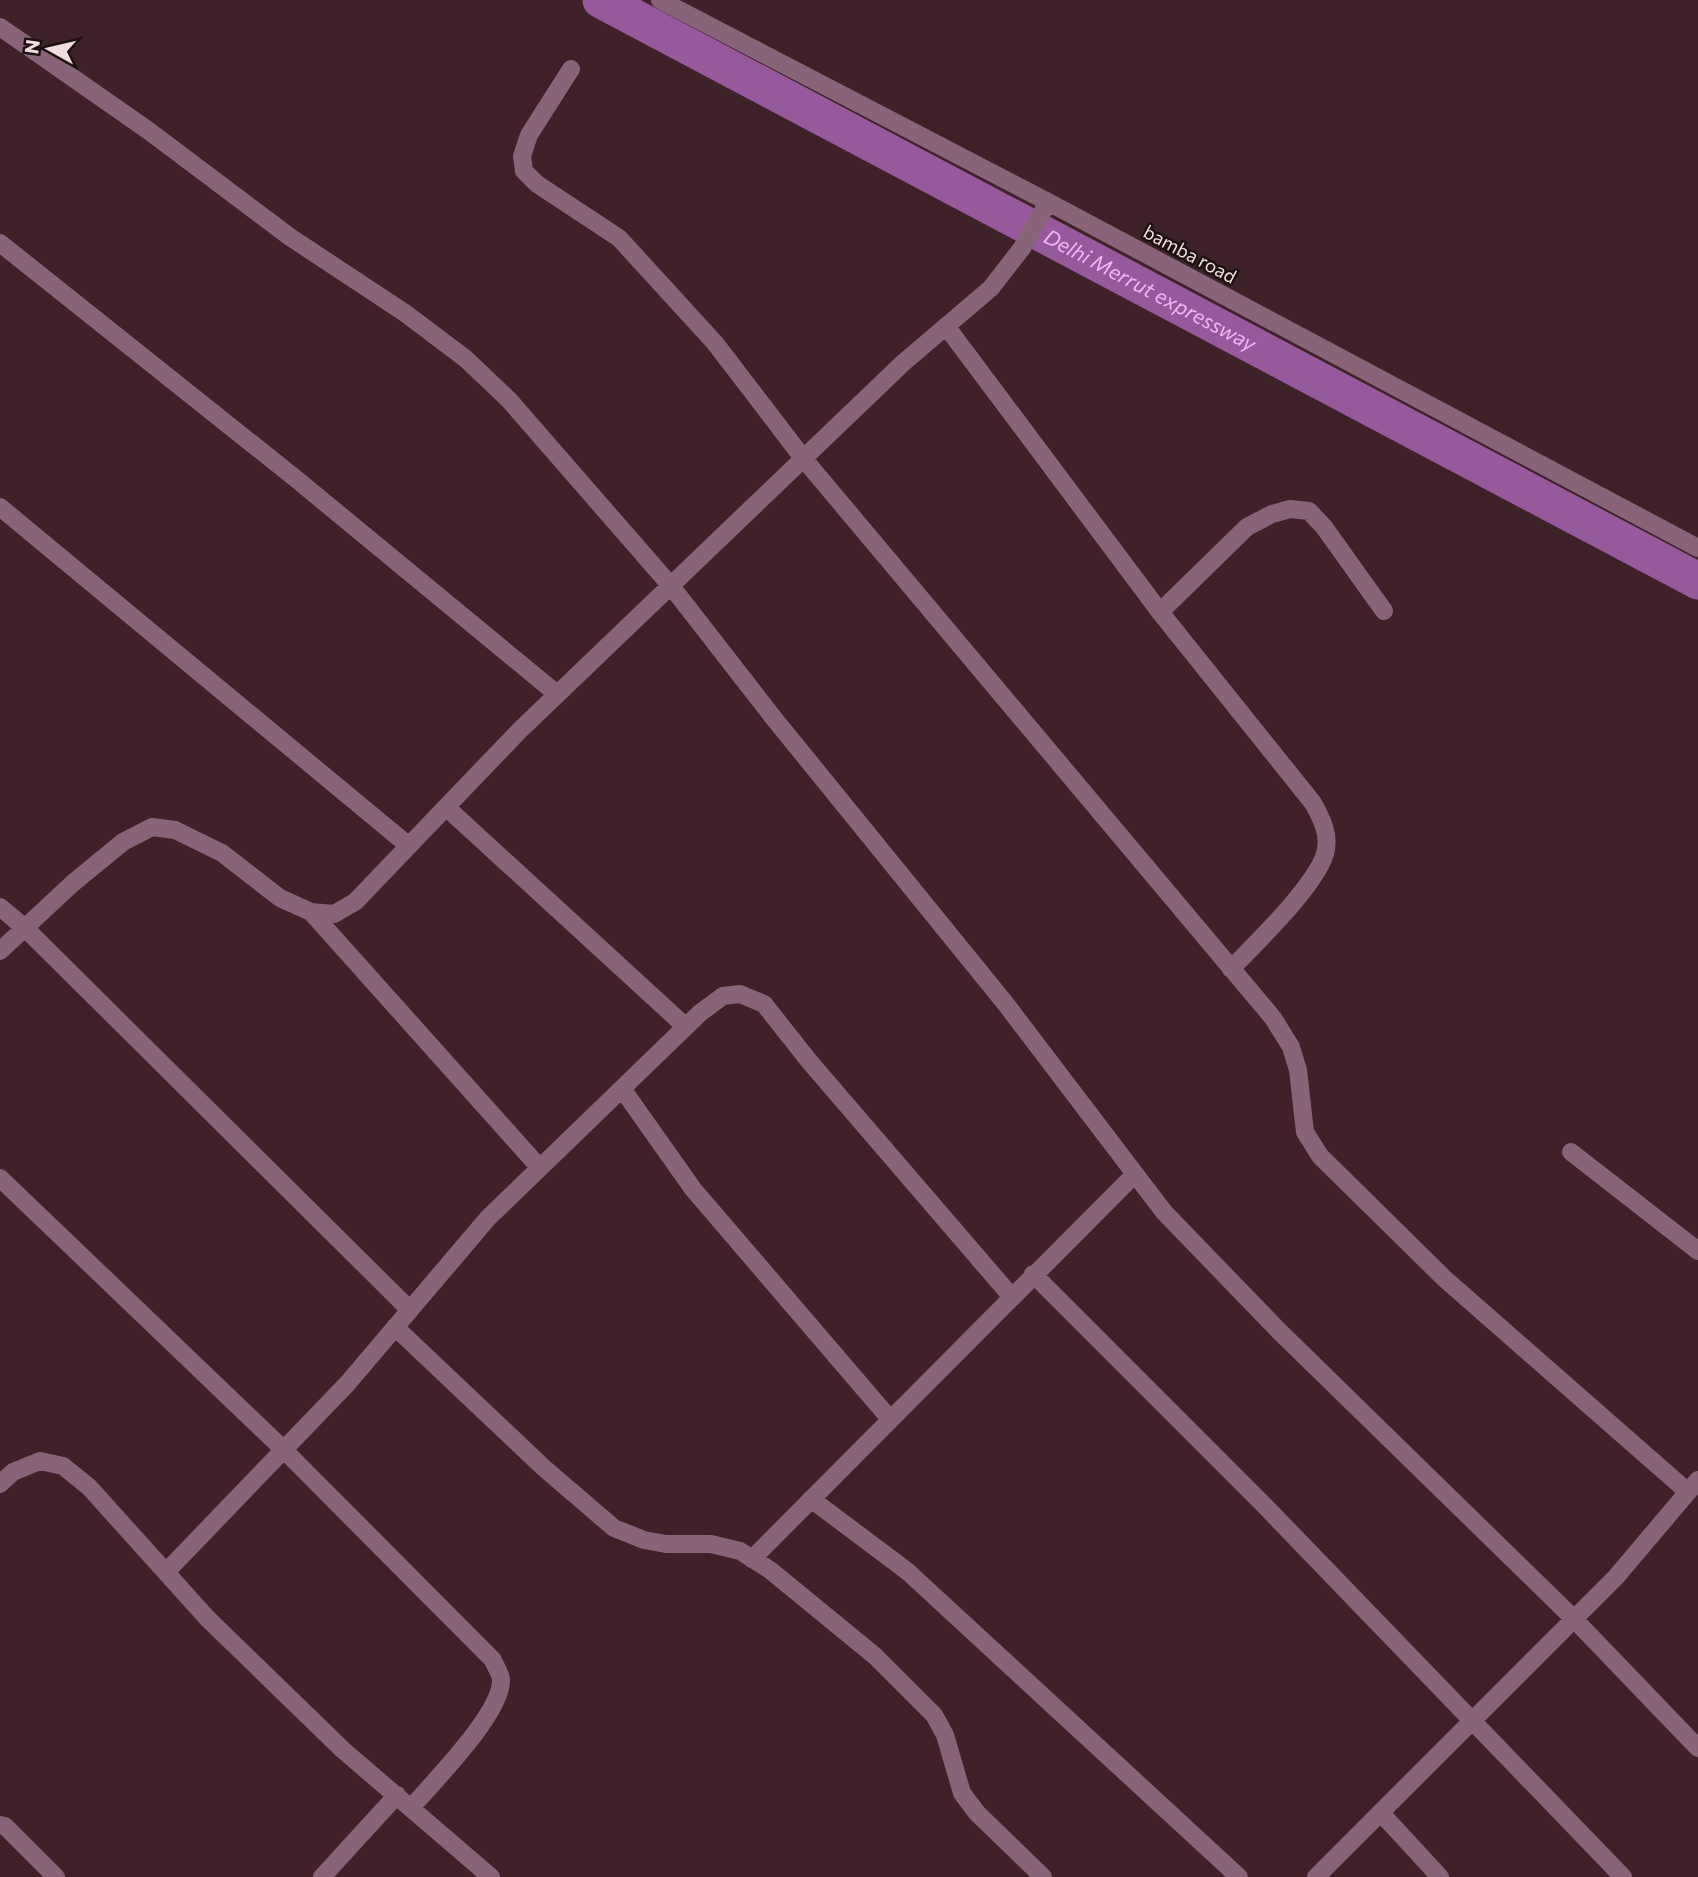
<svg xmlns="http://www.w3.org/2000/svg" width="1698" height="1877" font-family="Commissioner,sans-serif">
  <style>
    .lines { fill: none; stroke-linecap: round; stroke-linejoin: round }
    .canal { stroke: #96599b; stroke-width: 37 }
    .minor { stroke: #886478; stroke-width: 18 }
    .labels { text-anchor: middle; stroke-width: 5; stroke-linejoin: round; paint-order: stroke }
    .street-label { font-size: 19px; fill: #f1dde0; stroke: #1d1013 }
    .water-label { font-size: 21px; font-style: italic; fill: #f6b3fb; stroke: #1d1013 }
  </style>
  <rect width="100%" height="100%" fill="#3f2229"/>
  <g class="lines">
    <!-- canal -->
    <path class="canal" id="s1" d="M601,0L1698,581"/>
    <!-- minor -->
    <path class="minor" d="M660,0L1048,202L1698,548
      M0,27L149,131L290,237L405,313L466,359L509,400L671,586L772,716L1005,1003L1164,1212L1279,1331L1574,1619L1698,1748
      M571,69L529,135L522,156L524,171L537,184L619,238L715,343L803,458L1273,1018L1291,1047L1298,1070L1305,1132L1320,1156L1445,1279L1688,1492
      M0,243L295,478L557,694
      M946,326L1160,612L1313,803C1321,818 1329,832 1326,849C1322,880 1254,945 1231,969
      M0,507L409,846
      M1160,612L1247,527L1272,514L1290,509L1309,511L1324,527L1384,611
      M446,807L686,1027
      M0,907L25,928L410,1310
      M311,912L540,1168
      M0,951L73,883L123,842L152,827L175,830L222,853L280,898L311,912L334,914L355,902L519,731L903,363L991,288L1022,248L1048,202
      M623,1090L693,1189L890,1419
      M1571,1152L1698,1251
      M0,1178L284,1450L493,1660C495,1666 501,1674 501,1680C502,1713 433,1782 411,1808
      M1033,1274L1265,1506L1623,1877
      M395,1327L544,1468L614,1528L644,1540L666,1544H711L740,1551L770,1570L875,1656L934,1715L945,1735L962,1793L977,1813L1043,1877
      M0,1484L13,1472L40,1461L63,1466L89,1487L208,1619L343,1750L491,1877
      M811,1499L907,1571L1239,1877
      M752,1559L1135,1174
      M166,1572L347,1384L488,1218L700,1013L723,996L740,994L764,1004L809,1061L1011,1296
      M1381,1813L1440,1877
      M0,1825L5,1826L56,1877
      M322,1877L397,1795
      M1316,1877L1616,1577L1698,1480"/>
  </g>
  <g class="labels">
    <!-- street labels -->
    <g class="street-label">
      <text transform="translate(1190 254) rotate(28)" y="7">bamba road</text>
    </g>
    <!-- water labels -->
    <g class="water-label">
      <text dy="7" stroke="none"><textPath href="#s1" startOffset="621">Delhi Merrut expressway</textPath></text>
    </g>
  </g>
  <!-- north arrow -->
  <g transform="translate(49 49) rotate(278)" stroke="#1d1013" stroke-width="5" paint-order="stroke">
  <path d="M0-5L12 26L0 18L-12 26Z" fill="#f1dde0"/>
  <text y="-10" font-size="19" font-weight="bold" text-anchor="middle" fill="#f1dde0">N</text>
  </g>
</svg>
